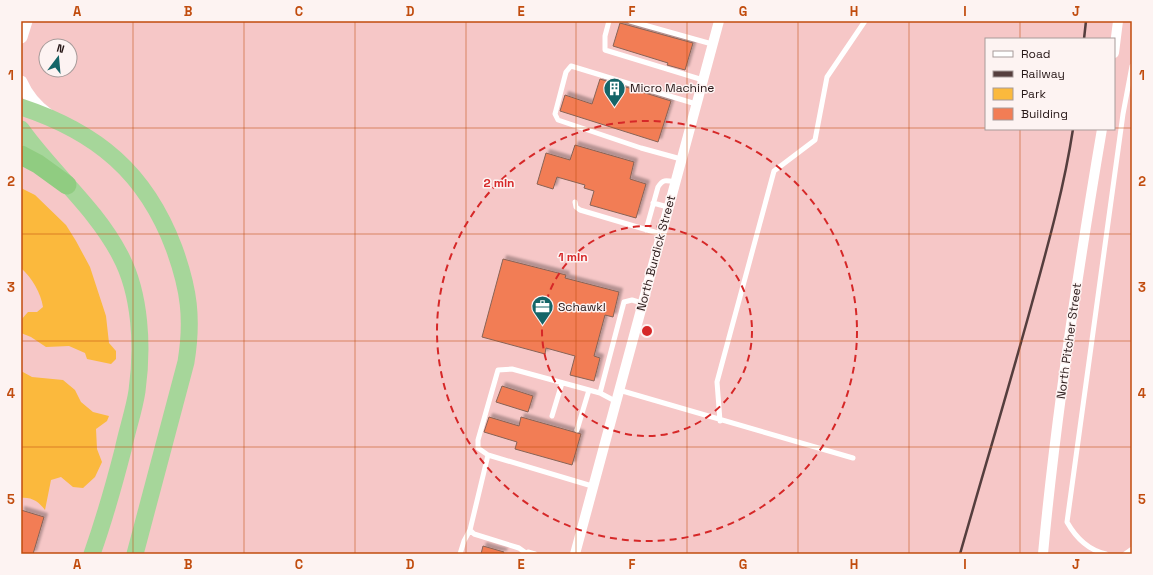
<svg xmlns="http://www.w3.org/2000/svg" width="1153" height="575" font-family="'Space Grotesk',sans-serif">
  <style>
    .green { fill: #fbb93d }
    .building { fill: #f27d55; stroke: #886356; filter: url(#shadow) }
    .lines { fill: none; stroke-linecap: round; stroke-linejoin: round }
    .service { stroke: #fff; stroke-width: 5 }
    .minor { stroke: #fff; stroke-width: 10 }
    .tertiary { stroke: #fff; stroke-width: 13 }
    .trunk { stroke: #a6d69a; stroke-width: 17 }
    .motorway { stroke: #90cc81; stroke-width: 19 }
    .rail { stroke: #553e3e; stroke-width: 2.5 }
    .grid { fill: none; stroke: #c14c0e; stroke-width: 1; stroke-opacity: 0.55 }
    .ring { fill: none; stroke: #d62828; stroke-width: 2; stroke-dasharray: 7 5 }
    .labels { text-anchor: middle; stroke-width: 3; stroke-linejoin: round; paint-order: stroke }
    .poi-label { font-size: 12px; fill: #271717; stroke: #fdf3f2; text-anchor: start }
    .street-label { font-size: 12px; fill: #271717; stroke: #fdf3f2 }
    .centre { fill: #d62828; stroke: #fdf3f2; stroke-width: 2 }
    .ring-label { font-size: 12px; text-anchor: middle; font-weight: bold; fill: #d62828; stroke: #fdf3f2; stroke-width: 3; stroke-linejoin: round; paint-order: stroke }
    .neatline { fill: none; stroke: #c14c0e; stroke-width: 1.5 }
    .grid-label { font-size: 13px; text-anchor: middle; font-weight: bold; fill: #c14c0e }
  </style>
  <defs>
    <filter id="shadow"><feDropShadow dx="3.5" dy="-3.5" stdDeviation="1" flood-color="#0004"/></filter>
  </defs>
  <rect width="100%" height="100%" fill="#f6c7c7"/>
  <!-- green -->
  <path class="green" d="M21,188L35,195L66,225L76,241L90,267L106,316L109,343L116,351V359L111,364L87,359L85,353L69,346L46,347L31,337L21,333V320L28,312H37L43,307C41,293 32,278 21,268Z
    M21,371L32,377L63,380L75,390L81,402L93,412L109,416L107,421L96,429L97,449L102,462L95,477L83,488L73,487L61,477L51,480L45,510C39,502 32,497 21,498Z"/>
  <!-- building -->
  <path class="building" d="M620,23L693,43L685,70L667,65L668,63L613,46Z
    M600,79L671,101L658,142L560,111L565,95L592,104Z
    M575,145L634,162L630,179L646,184L636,218L590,205L594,191L584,188L585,185L557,177L553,189L537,184L546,153L570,160Z
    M503,259L566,275L565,278L619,292L613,317L605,315L594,356L600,358L594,381L570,375L575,356L546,348L545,354L482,337Z
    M502,386L533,396L528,412L496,402Z
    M489,417L519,426L521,417L581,434L572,465L515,449L517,442L484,432Z
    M21,510L44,517L33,554H21Z
    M483,546L504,552L503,554H481Z"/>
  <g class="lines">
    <!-- service -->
    <path class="service" d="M609,21L605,36V50L703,80
      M630,21L712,44
      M681,159L641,148L558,120L555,114L566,72L571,66L696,104
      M575,202L576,207L580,210L661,234
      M653,203L668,207
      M646,230L658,187C663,179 666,180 675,182
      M619,390L853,458
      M600,393L624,302L632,300L642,303
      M552,416L562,383
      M720,421L717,382L774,171L815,140L827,77L865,21
      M577,430L589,390
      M488,455L470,530L474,534L519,548L526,553
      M592,486L488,455L478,448V440L498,370L512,369L600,393L615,401
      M460,554L464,541L470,530
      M526,554L528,552L535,554
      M1106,554C1088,550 1076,538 1067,522L1123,114L1132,66
      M1125,554L1132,549"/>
    <!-- minor -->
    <path class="minor" d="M1114,53L1118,21
      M575,554L719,21
      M1043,554C1056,412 1078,270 1102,129"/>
    <!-- tertiary -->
    <path class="tertiary" d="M21,37L26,21
      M21,82C27,96 36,106 48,115"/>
    <!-- trunk -->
    <path class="trunk" d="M21,107C97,132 146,173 174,248C189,289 193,319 186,362L135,554
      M21,129C52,173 95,207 120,255C141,294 143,348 137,391C134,411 127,430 123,450C114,485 104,520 92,554"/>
    <!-- motorway -->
    <path class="motorway" d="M21,155L38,164L67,185"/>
    <!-- rail -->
    <path class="rail" d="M1084,39L1086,21
      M960,554C984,470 1009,387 1032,303C1048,245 1064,188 1073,129"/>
  </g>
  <!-- grid -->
  <path class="grid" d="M133,21V554M244,21V554M355,21V554M466,21V554M576,21V554M687,21V554M798,21V554M909,21V554M1020,21V39M21,128H986M1114,128H1132M1020,129V554M21,234H1132M21,341H1132M21,447H1132"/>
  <!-- distance rings -->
  <g class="ring">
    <circle cx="647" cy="331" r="105"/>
    <circle cx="647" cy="331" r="210"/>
  </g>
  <!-- icons -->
  <defs>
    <symbol id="building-pin" viewBox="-11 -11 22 30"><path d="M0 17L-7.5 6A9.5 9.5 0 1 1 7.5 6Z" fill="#156568" stroke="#fdf3f2"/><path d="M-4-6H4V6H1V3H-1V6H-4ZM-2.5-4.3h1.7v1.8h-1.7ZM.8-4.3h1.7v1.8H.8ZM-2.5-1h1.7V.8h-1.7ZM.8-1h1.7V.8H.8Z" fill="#fff"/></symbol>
    <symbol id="office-pin" viewBox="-11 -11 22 30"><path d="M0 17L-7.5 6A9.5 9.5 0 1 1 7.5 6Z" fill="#156568" stroke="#fdf3f2"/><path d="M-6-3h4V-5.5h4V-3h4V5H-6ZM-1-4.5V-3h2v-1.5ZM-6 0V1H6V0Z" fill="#fff"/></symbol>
  </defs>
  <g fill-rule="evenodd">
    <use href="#building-pin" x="602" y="76" width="25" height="34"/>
    <use href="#office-pin" x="530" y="294" width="25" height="34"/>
  </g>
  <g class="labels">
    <!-- poi labels -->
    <g class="poi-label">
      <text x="630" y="92">Micro Machine</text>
      <text x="558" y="311">Schawk!</text>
    </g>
    <!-- street labels -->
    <g class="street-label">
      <text transform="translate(656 253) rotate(-75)" y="4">North Burdick Street</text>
      <text transform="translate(1069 341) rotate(-82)" y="4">North Pitcher Street</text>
    </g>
  </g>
  <circle cx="647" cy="331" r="6" class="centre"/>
  <g class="ring-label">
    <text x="499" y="187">2 min</text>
    <text x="573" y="261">1 min</text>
  </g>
  <!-- border -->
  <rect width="1153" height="575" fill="none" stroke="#fdf3f2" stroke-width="44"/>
  <!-- legend -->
  <rect x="985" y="38" width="130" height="92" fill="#fdf3f2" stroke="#a79b9a"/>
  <rect x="993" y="51" width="20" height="6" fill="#ffffff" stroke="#a79b9a"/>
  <text x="1021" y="58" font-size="12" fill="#271717">Road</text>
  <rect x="993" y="71" width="20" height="6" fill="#553e3e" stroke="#a79b9a"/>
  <text x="1021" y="78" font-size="12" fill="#271717">Railway</text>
  <rect x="993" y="88" width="20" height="12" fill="#fbb93d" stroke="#a79b9a"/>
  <text x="1021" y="98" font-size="12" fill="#271717">Park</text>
  <rect x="993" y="108" width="20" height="12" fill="#f27d55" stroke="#a79b9a"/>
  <text x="1021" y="118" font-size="12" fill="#271717">Building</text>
  <!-- north arrow -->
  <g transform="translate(58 58) rotate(16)"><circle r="19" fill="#fdf3f2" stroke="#a79b9a"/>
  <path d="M0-3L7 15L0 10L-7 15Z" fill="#156568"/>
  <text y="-6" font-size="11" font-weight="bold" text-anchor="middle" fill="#271717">N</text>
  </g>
  <rect x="22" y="22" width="1109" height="531" class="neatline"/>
  <g class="grid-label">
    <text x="77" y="16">A</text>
    <text x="188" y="16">B</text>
    <text x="299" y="16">C</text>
    <text x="410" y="16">D</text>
    <text x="521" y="16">E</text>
    <text x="632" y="16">F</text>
    <text x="743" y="16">G</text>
    <text x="854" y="16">H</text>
    <text x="965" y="16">I</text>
    <text x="1076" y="16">J</text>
    <text x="11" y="80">1</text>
    <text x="1142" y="80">1</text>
    <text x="11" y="186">2</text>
    <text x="1142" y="186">2</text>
    <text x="11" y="292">3</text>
    <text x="1142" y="292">3</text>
    <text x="11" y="398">4</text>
    <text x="1142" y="398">4</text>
    <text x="11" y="504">5</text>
    <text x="1142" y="504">5</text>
    <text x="77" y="569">A</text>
    <text x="188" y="569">B</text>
    <text x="299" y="569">C</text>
    <text x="410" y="569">D</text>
    <text x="521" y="569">E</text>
    <text x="632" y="569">F</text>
    <text x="743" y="569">G</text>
    <text x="854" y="569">H</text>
    <text x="965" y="569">I</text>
    <text x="1076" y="569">J</text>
  </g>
</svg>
